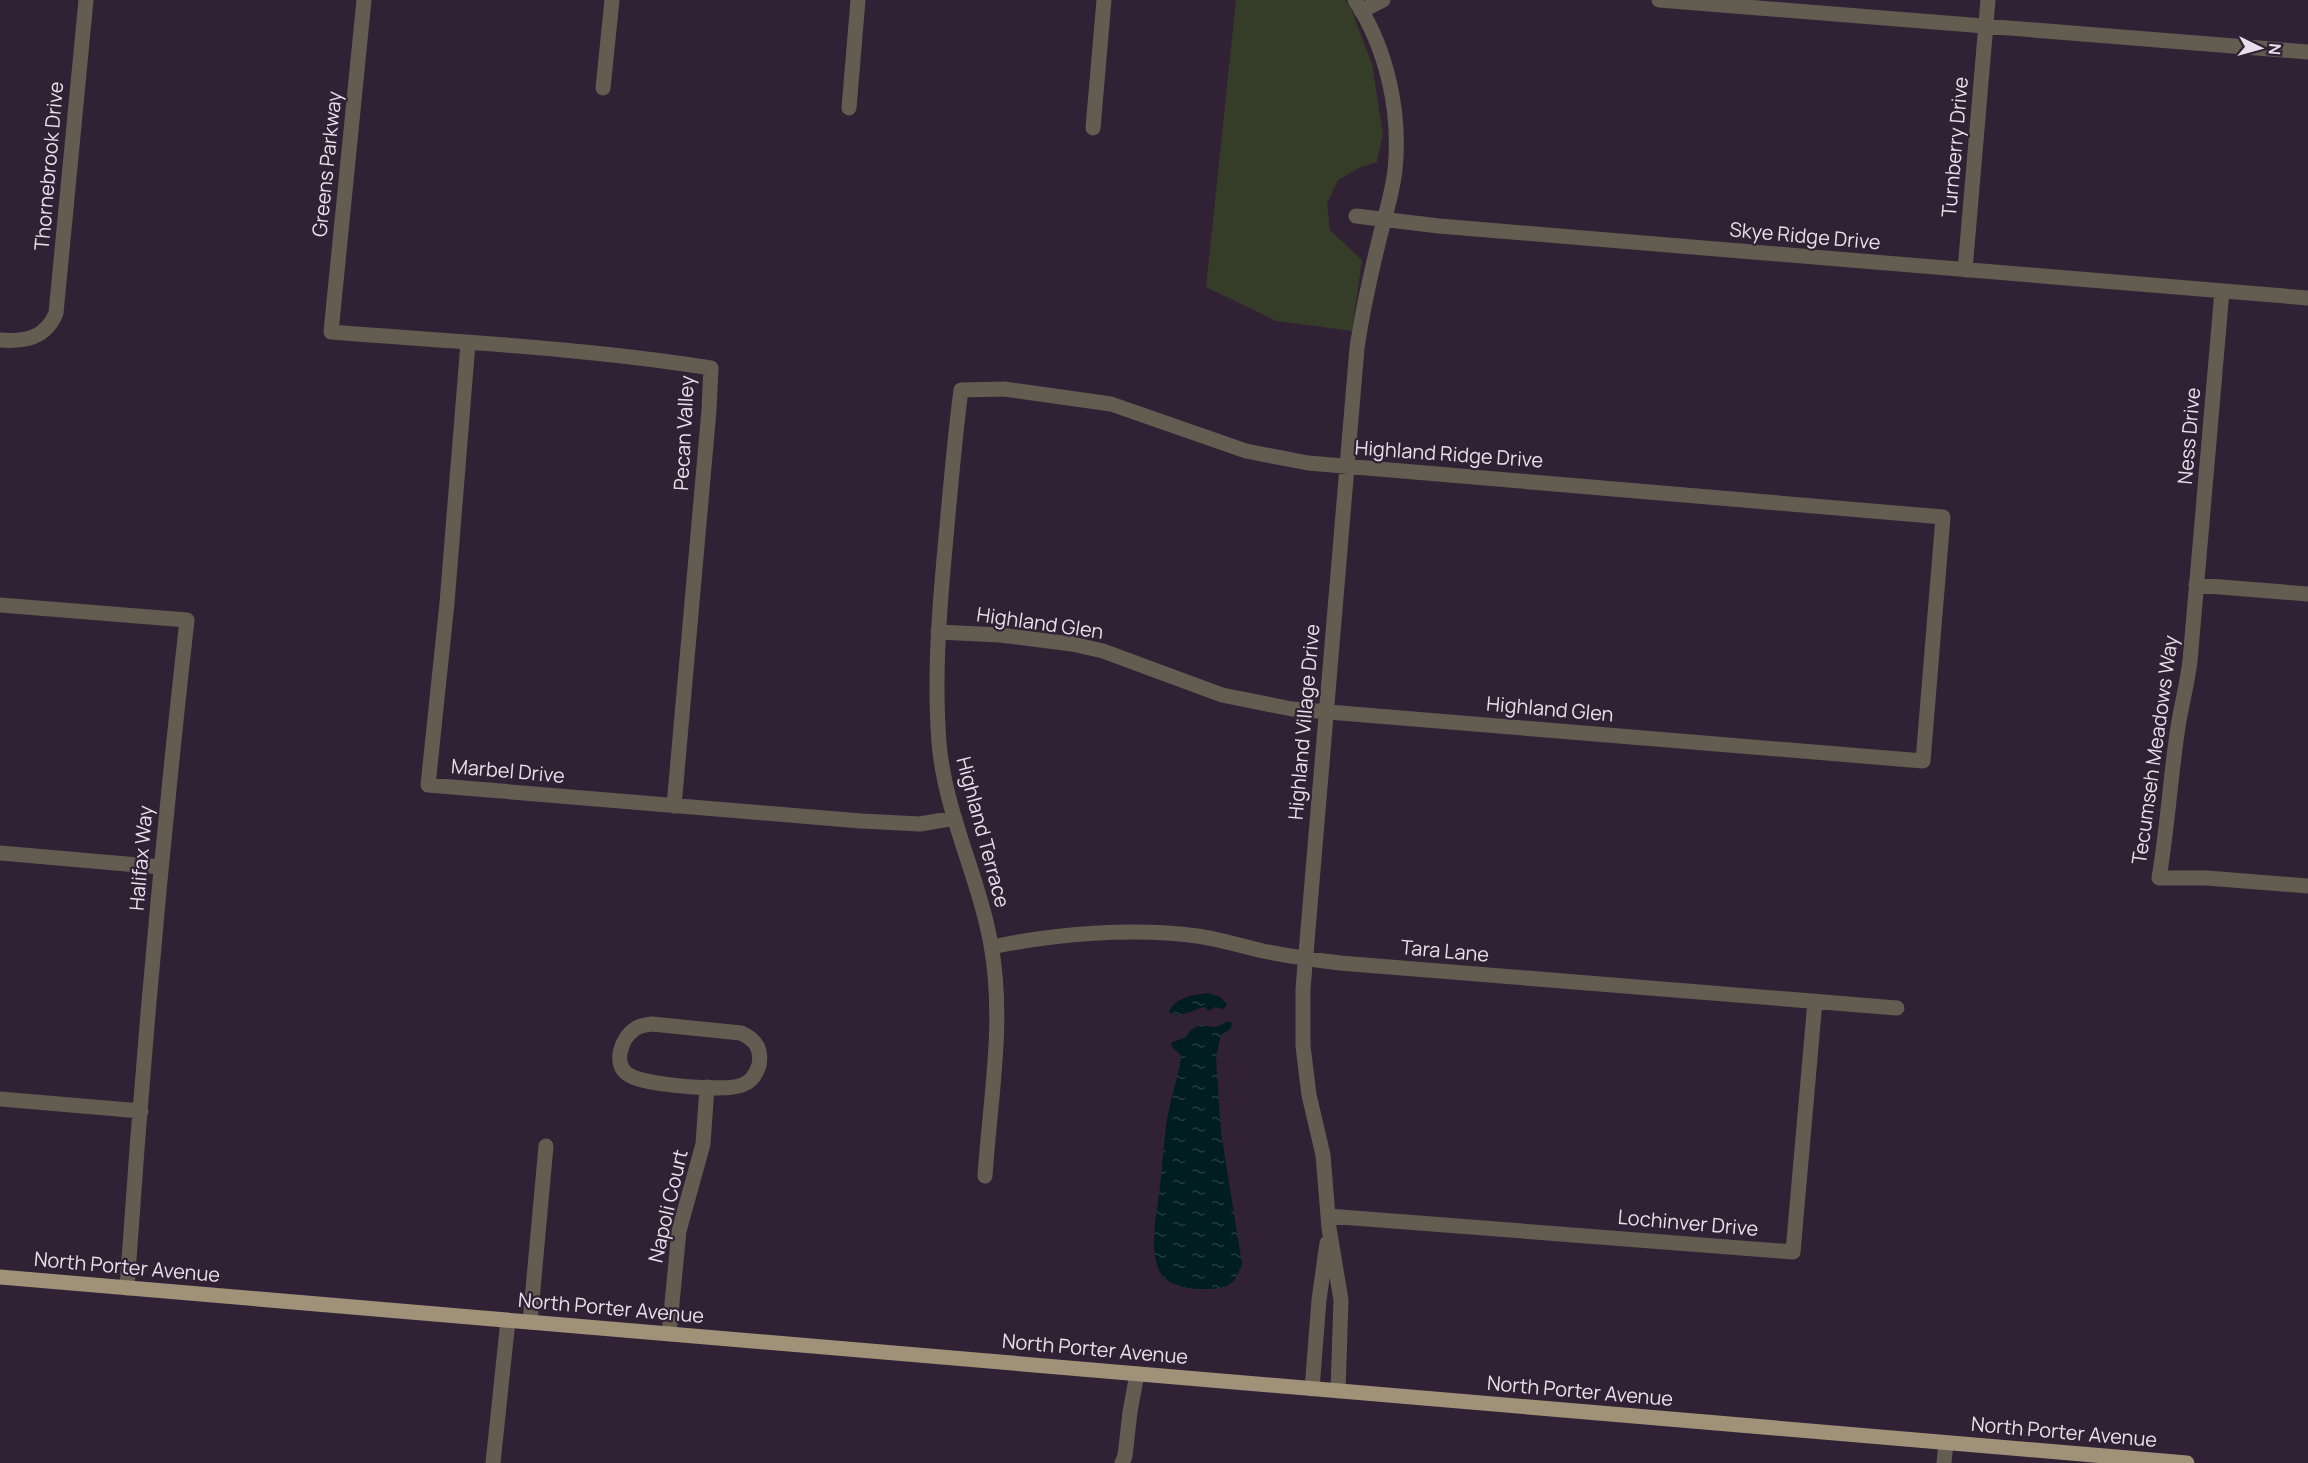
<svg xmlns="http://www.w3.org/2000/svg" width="2308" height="1463" font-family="Manrope,sans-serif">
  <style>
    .green { fill: #353c28 }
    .water { fill: url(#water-ripples) }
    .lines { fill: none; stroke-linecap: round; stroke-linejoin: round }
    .minor { stroke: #635d51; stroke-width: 15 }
    .major { stroke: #9f9278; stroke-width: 15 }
    .labels { text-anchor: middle; stroke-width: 4.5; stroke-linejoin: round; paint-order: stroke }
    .street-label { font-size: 20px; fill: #e9dfec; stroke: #312134 }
  </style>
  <defs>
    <pattern id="water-ripples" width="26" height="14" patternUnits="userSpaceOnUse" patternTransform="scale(1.5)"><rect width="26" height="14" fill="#001d22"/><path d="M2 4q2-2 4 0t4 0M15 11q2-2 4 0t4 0" fill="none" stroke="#253d42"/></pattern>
  </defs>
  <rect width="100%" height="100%" fill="#312134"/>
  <!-- green -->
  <path class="green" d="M1236,0H1345L1350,6L1372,64L1383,134L1377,162L1359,168L1338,180L1327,204L1330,230L1362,260L1352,331L1276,321L1206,287Z"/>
  <!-- water -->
  <path class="water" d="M1208,993L1220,997L1227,1004L1224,1009L1215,1007L1209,1011L1205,1007C1192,1009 1181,1020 1169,1012C1176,997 1192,995 1208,993Z
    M1226,1022H1232L1233,1024L1229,1030L1221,1035L1216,1057L1221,1132L1242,1264C1234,1286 1228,1289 1205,1289C1188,1290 1164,1285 1158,1268C1150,1245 1156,1217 1159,1195C1162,1172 1163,1149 1166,1126C1169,1104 1177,1081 1181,1059V1055L1172,1047L1171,1043L1186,1037L1190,1031L1199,1025L1217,1027Z"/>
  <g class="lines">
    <!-- minor -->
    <path class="minor" d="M364,0L331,332C458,342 585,348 711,368L709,410L674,806
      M1659,0L2308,52
      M1361,11L1383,0
      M603,88L612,0
      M849,108L858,0
      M1093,128L1104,0
      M1356,216L1439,226L2308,298
      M1965,270L1988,0
      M2222,291L2190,661C2187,686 2180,710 2177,734C2170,782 2167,831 2159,878H2207L2308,886
      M0,340C25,342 46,338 56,313L86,0
      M468,343L447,603L428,785L861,821L920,824L955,818
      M2196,585L2308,594
      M0,605L187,620C162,842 142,1065 127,1288
      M938,632L1000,635L1072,644L1103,651L1222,695L1292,709L1923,761L1943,517L1308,463L1246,451L1111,404L1004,389L961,390C954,443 950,495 945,548C939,613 934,678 939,743C945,813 979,877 991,945C1005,1022 990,1099 985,1176
      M0,853L161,867
      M992,947C1053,934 1134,927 1197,936C1219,939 1241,946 1263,951C1289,956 1314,960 1340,963L1897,1008
      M652,1024L741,1033C755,1039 762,1049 759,1065C756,1075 751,1082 742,1085C726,1092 644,1085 629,1075C612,1065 621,1038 635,1029C640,1025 646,1025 652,1024Z
      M0,1099L141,1111
      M1328,1216L1793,1252L1815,1001
      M530,1322L546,1146
      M669,1334L679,1231L703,1144L707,1087
      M1312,1389L1319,1300L1327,1243
      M1338,1391L1341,1300L1329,1228L1323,1155L1309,1095L1303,1046V989L1357,348C1363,307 1372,268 1382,228C1387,209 1393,189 1395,170C1401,112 1387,49 1355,0
      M493,1463L508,1320
      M1122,1463L1125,1456L1130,1412L1137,1374
      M1944,1463L1946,1443"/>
    <!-- major -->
    <path class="major" d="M0,1277L2187,1463"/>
  </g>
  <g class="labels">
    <!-- street labels -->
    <g class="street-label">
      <text transform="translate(1955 147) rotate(-85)" y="7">Turnberry Drive</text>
      <text transform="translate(327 164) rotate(-84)" y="7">Greens Parkway</text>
      <text transform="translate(49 166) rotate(-85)" y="7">Thornebrook Drive</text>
      <text transform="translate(1805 236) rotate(5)" y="7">Skye Ridge Drive</text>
      <text transform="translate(684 433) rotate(-87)" y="7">Pecan Valley</text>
      <text transform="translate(2189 436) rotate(-85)" y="7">Ness Drive</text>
      <text transform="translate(1449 454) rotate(4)" y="7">Highland Ridge Drive</text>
      <text transform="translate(1040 623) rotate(8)" y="7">Highland Glen</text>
      <text transform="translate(1550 709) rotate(5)" y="7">Highland Glen</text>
      <text transform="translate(1304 722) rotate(-85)" y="7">Highland Village Drive</text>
      <text transform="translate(2155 750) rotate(-82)" y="7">Tecumseh Meadows Way</text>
      <text transform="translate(508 771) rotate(5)" y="7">Marbel Drive</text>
      <text transform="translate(983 832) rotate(75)" y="7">Highland Terrace</text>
      <text transform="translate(141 858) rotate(-85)" y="7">Halifax Way</text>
      <text transform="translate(1445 951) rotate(5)" y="7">Tara Lane</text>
      <text transform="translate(668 1206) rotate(-77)" y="7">Napoli Court</text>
      <text transform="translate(1688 1223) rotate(5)" y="7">Lochinver Drive</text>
      <text transform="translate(127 1267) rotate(5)" y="7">North Porter Avenue</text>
      <text transform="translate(611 1308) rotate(5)" y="7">North Porter Avenue</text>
      <text transform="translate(1095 1349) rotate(5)" y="7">North Porter Avenue</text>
      <text transform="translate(1580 1391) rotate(5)" y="7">North Porter Avenue</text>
      <text transform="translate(2064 1432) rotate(5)" y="7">North Porter Avenue</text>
    </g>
  </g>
  <!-- north arrow -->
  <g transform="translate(2260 48) rotate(95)" stroke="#312134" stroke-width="4.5" paint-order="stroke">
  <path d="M0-4.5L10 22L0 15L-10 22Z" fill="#e9dfec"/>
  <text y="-9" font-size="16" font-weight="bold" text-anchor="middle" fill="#e9dfec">N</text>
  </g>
</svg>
